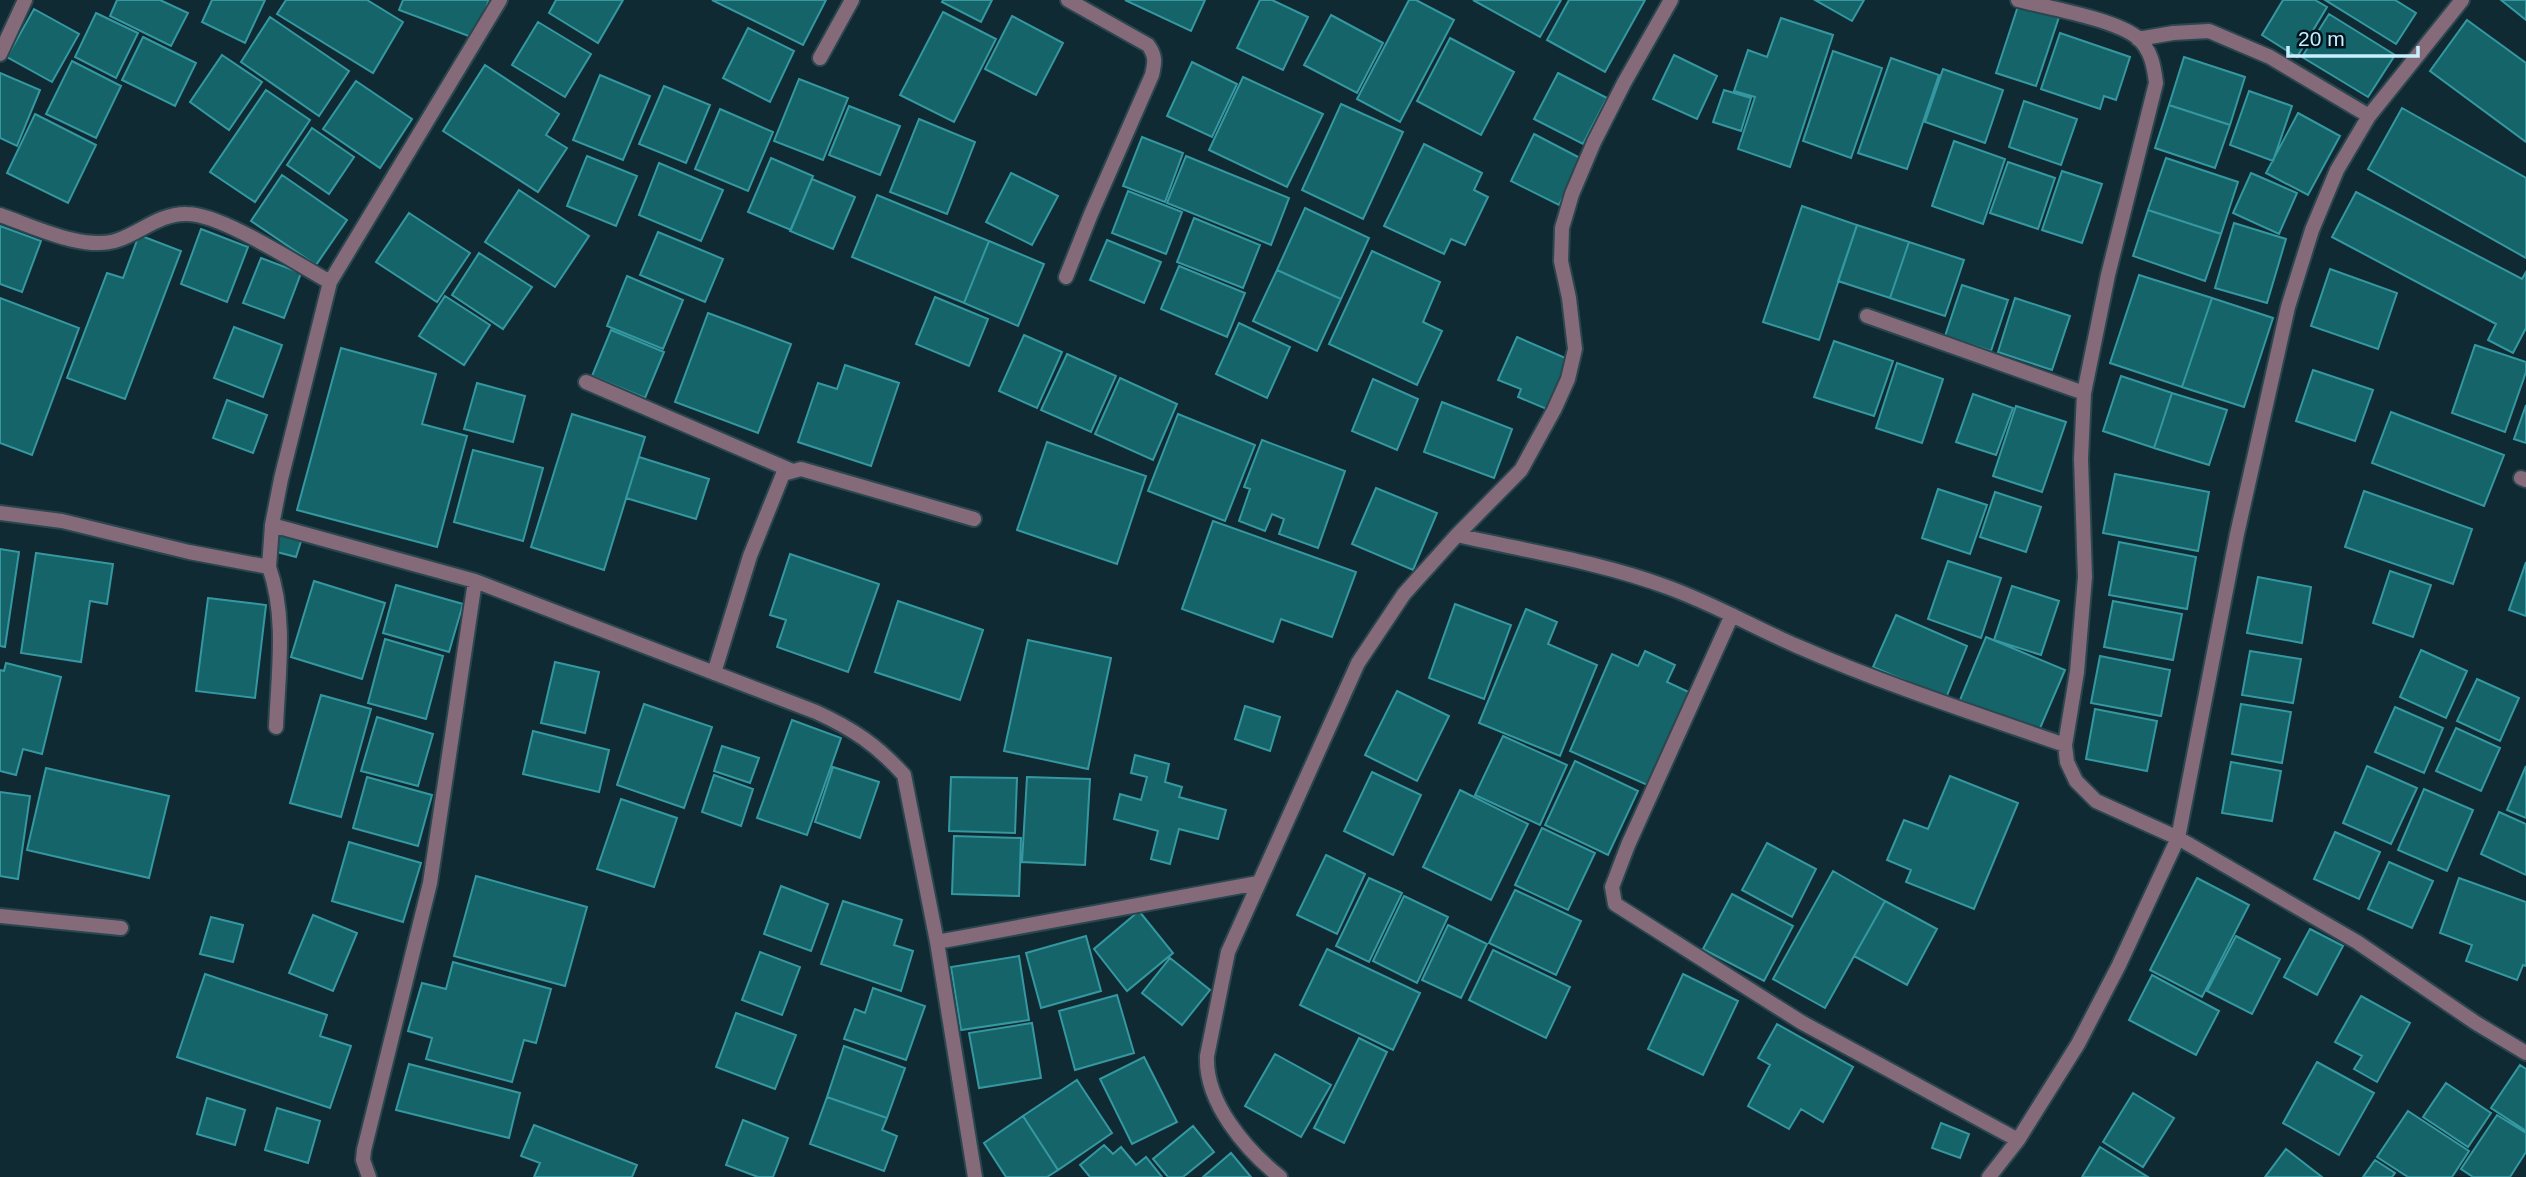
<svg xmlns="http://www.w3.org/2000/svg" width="2526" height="1177" font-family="Helvetica,sans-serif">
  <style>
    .building { fill: #14646a; stroke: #3598a1; stroke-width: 2 }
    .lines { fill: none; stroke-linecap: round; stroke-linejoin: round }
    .street-casing { stroke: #2a464f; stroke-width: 18 }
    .street { stroke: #856a79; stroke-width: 14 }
  </style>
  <rect width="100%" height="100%" fill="#102a33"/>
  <!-- building -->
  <path class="building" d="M117,0H160L188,13L171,46L110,16Z
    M212,0H265L245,43L202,22Z
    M286,0H367L403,22L373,73L277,14Z
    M403,0H489L474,38L399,10Z
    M556,0H623L598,43L549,13Z
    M712,0H826L803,45Z
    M943,0H992L981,22L942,2Z
    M1125,0H1205L1191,31Z
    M1260,0H1272L1308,17L1283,70L1237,48Z
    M1409,0H1416L1454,20L1400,122L1357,99Z
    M1473,0H1561L1540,37Z
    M1569,0H1645L1605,72L1547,40Z
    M1815,0H1864L1852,21Z
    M2283,0H2315L2327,7L2297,57L2262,35Z
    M2325,0H2395L2416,13L2396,44Z
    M2501,0H2526V20Z
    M2019,3L2059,17L2036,86L1996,73Z
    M34,9L79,34L52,82L7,57Z
    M943,12L996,39L954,122L900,95Z
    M96,13L138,33L116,78L75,57Z
    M2329,14L2395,55L2368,97L2302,57Z
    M1331,15L1383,43L1357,93L1304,65Z
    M1012,16L1063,43L1036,95L985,69Z
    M270,17L349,71L319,116L241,62Z
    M1781,18L1833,35L1790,167L1738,149L1755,97L1734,91L1748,50L1767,57Z
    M2467,20L2526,63V142L2430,71Z
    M538,22L591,54L565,97L512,65Z
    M748,28L794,51L770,102L723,78Z
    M2060,33L2130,57L2116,100L2104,96L2100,109L2041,89Z
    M143,37L196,63L175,106L122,80Z
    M1450,38L1514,72L1481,135L1417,101Z
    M1833,51L1882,68L1851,158L1803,141Z
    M222,55L262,82L229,130L190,102Z
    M1674,55L1717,76L1697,119L1653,99Z
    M2184,57L2245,77L2230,125L2169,105Z
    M1891,58L1939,75L1907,169L1858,153Z
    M72,61L121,86L96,138L46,114Z
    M1192,62L1237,84L1212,137L1167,116Z
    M485,65L559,114L546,135L567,148L538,192L443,131Z
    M1943,69L2003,90L1985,143L1925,122Z
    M0,73L40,90L17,146L0,138Z
    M1558,73L1607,98L1583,144L1534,119Z
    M600,75L650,96L623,160L573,140Z
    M1243,77L1323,114L1287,187L1209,150Z
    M799,79L848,98L823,160L774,141Z
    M356,81L412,119L380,168L323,129Z
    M664,86L710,105L686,163L639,144Z
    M266,90L310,120L255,202L210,172Z
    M1724,90L1751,98L1741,131L1713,122Z
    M2249,91L2292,106L2273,161L2230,145Z
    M2024,101L2077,119L2061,165L2009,147Z
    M1341,104L1403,132L1363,219L1302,190Z
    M2169,105L2230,125L2215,168L2155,148Z
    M849,106L900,126L880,175L829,155Z
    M2402,108L2526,178V258L2368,169Z
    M720,109L773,132L748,191L695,169Z
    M2298,113L2340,136L2308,195L2266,173Z
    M35,114L96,145L68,203L7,173Z
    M919,119L975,142L947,214L890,192Z
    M312,128L354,157L329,194L287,165Z
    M1534,134L1582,159L1559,205L1511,181Z
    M1142,137L1183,153L1165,202L1123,186Z
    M1954,141L2005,159L1983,224L1932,206Z
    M1424,144L1482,173L1474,190L1488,197L1465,245L1451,239L1444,254L1384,226Z
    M587,156L637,176L616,226L567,206Z
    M1186,156L1289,198L1271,245L1167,203Z
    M771,158L813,176L791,230L748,212Z
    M2166,158L2238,182L2221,234L2148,210Z
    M2008,162L2055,178L2038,229L1990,213Z
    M659,163L723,190L701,241L639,215Z
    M2062,171L2102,184L2082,243L2042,230Z
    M1011,173L1058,196L1032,245L986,222Z
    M2251,173L2297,193L2279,234L2233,213Z
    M282,175L347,220L316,265L251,221Z
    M812,179L855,197L833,249L790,231Z
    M519,190L589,236L555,287L485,242Z
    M1128,191L1182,212L1166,254L1112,233Z
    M2356,192L2522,279L2526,272V328L2513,353L2488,340L2496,324L2332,237Z
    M877,195L989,241L964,303L852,257Z
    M1802,206L1857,225L1819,340L1763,322Z
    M1305,208L1369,238L1341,299L1277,270Z
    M2148,210L2221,234L2205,281L2133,256Z
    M409,213L470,253L437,302L376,262Z
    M1194,218L1260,245L1243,288L1177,262Z
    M2234,223L2286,239L2267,303L2215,288Z
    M1857,225L1909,242L1890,298L1838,281Z
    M0,226L41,241L22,292L0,284Z
    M201,229L248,247L227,302L181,284Z
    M658,232L723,259L705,302L640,275Z
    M139,235L181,251L125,399L67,378L107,273L123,278Z
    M1107,240L1161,262L1144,303L1090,280Z
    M989,241L1044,264L1018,326L964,303Z
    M1909,242L1964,260L1945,316L1890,298Z
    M1372,251L1440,282L1423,322L1442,331L1417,385L1329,344Z
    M479,253L532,287L503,329L452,295Z
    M261,258L301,273L284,318L243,303Z
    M1179,266L1245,293L1227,337L1161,309Z
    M2330,269L2397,293L2378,349L2311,326Z
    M1277,270L1341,299L1317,351L1253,321Z
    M2139,275L2212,298L2182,387L2110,363Z
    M627,276L683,300L663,349L607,326Z
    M1962,285L2008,300L1991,351L1945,336Z
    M445,296L490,325L464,365L419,336Z
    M935,297L988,319L969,366L916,344Z
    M0,298L79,328L32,455L0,443Z
    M2015,298L2070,316L2052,370L1998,352Z
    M2212,298L2273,318L2244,407L2182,387Z
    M708,313L791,344L758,433L675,402Z
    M1239,323L1290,347L1267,398L1216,374Z
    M234,327L282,345L263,397L214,378Z
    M611,330L664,352L645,398L592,376Z
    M1024,335L1062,352L1037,408L999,391Z
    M1517,337L1570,360L1549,410L1518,397L1521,389L1498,380Z
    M1834,341L1893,361L1874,416L1814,397Z
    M2475,345L2526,362V372L2505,432L2452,413Z
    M341,348L436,374L422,424L467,436L437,547L297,510Z
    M1067,354L1116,376L1091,432L1041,410Z
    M1897,363L1943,379L1922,443L1876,428Z
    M845,365L899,383L871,466L798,442L818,383L837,389Z
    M2313,370L2373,390L2355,441L2296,421Z
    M2121,376L2172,393L2154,448L2103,431Z
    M1120,378L1177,404L1153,460L1095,434Z
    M1373,379L1418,399L1397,450L1352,431Z
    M477,383L525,396L513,442L464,429Z
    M2172,393L2227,410L2209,465L2154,448Z
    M1973,394L2013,408L1996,455L1956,442Z
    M227,400L267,415L253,453L213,438Z
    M1442,402L1512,429L1494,478L1424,452Z
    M2526,405V443L2514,439Z
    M2016,406L2066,422L2042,492L1993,476Z
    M2391,412L2504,455L2484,506L2372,463Z
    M572,414L645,437L604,570L531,547Z
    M1178,414L1255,445L1225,521L1148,491Z
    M1262,440L1345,471L1318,548L1279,534L1284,519L1272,514L1265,531L1239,521L1250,489L1244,487Z
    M1047,442L1146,476L1117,564L1017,530Z
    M473,450L543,468L523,541L454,522Z
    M639,457L709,479L696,519L626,498Z
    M2115,474L2209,492L2198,551L2103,533Z
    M1376,488L1437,513L1413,570L1352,544Z
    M1938,489L1987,505L1970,554L1922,538Z
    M2364,491L2472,529L2453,584L2345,547Z
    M1995,492L2041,507L2026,552L1980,537Z
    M1213,521L1356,572L1332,637L1281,619L1273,642L1182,609Z
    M279,528L303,535L296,557L273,551Z
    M2119,542L2196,557L2187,609L2109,595Z
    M0,549L19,552L5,647L0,646Z
    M36,553L113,564L107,604L90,601L81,662L21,653Z
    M790,554L879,584L848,672L777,647L786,620L770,615Z
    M1948,561L2001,578L1981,638L1928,619Z
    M2526,562V616L2509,610Z
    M2390,571L2431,585L2413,637L2373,623Z
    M2258,577L2311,587L2302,643L2247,633Z
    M314,581L385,603L362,679L291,657Z
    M396,585L463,604L449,652L383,633Z
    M2012,586L2059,601L2041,655L1994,640Z
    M208,598L266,605L255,698L196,691Z
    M898,601L983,630L960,700L875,672Z
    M2113,601L2182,614L2173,660L2104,647Z
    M1455,604L1511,625L1484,699L1429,678Z
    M1526,609L1557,622L1548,644L1597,665L1560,756L1479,723Z
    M1896,615L1967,646L1946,698L1873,667Z
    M1986,637L2065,670L2038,733L1960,700Z
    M385,639L443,656L426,719L368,703Z
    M1028,640L1111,658L1088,769L1004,751Z
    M2421,650L2467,671L2446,718L2400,697Z
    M1645,651L1675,665L1667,682L1693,694L1652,787L1570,751L1612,654L1638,666Z
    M2250,651L2301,659L2293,703L2242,695Z
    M2100,656L2170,670L2161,716L2091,703Z
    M555,662L599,672L585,733L541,723Z
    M6,663L61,677L42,754L23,749L16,775L0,771V670L4,671Z
    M2477,679L2519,698L2500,741L2457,721Z
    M1397,691L1449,716L1417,781L1365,755Z
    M321,695L371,709L341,817L290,803Z
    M644,704L712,727L684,808L617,785Z
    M2241,704L2291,712L2282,763L2232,754Z
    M1245,706L1280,717L1270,751L1235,739Z
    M2395,707L2443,728L2424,773L2375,752Z
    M2095,709L2157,721L2147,771L2086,759Z
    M377,717L433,734L418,786L361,771Z
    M792,720L841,738L807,835L757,818Z
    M2456,728L2500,748L2481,791L2436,771Z
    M533,731L609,750L599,792L523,774Z
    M1503,736L1567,765L1540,825L1475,795Z
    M722,746L759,758L750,783L714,771Z
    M1135,755L1169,764L1165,782L1182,787L1179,797L1226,810L1218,839L1179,829L1170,864L1151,859L1158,831L1114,819L1120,794L1141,800L1147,777L1131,773Z
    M1575,761L1638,791L1608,855L1545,825Z
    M2231,762L2281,771L2272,821L2222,813Z
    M2367,766L2417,788L2391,844L2343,823Z
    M2526,766V818L2507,810Z
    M833,767L879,782L860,838L815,822Z
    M46,768L169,796L149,878L27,850Z
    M1372,772L1421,795L1393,855L1344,831Z
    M714,775L753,789L741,826L702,812Z
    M1950,776L2018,803L1974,909L1906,882L1911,870L1887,860L1904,820L1928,829Z
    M367,777L432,795L418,846L353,828Z
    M951,777L1017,778L1015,833L949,831Z
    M1027,777L1090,779L1085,865L1022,862Z
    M2424,789L2473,810L2447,871L2398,850Z
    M1460,790L1528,824L1491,900L1423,867Z
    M0,792L30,796L18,879L0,876Z
    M621,799L677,818L654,887L597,869Z
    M2499,812L2526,824V875L2481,854Z
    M1542,828L1595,853L1568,910L1515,885Z
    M2335,832L2380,852L2359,899L2314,879Z
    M954,836L1021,838L1019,896L952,894Z
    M349,842L421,863L403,922L332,901Z
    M1767,843L1816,869L1792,917L1742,890Z
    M1326,855L1365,874L1337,934L1297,915Z
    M2389,862L2433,881L2412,928L2368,909Z
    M1833,871L1885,901L1825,1008L1773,979Z
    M476,876L587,907L565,986L454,956Z
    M1369,878L1402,893L1369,962L1336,946Z
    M2197,878L2249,905L2202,997L2150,970Z
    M2459,878L2526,902V966L2523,965L2517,980L2466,961L2472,945L2440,933Z
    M781,886L828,904L811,951L764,934Z
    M1515,890L1581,921L1556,975L1489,943Z
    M1732,894L1793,926L1764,981L1703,949Z
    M1404,896L1448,917L1417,983L1373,961Z
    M843,901L902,920L894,945L913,951L901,991L821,964Z
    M1885,901L1937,929L1907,985L1854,956Z
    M1139,911L1173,953L1127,991L1094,949Z
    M313,915L357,933L333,991L289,973Z
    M211,917L243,925L233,962L200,954Z
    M1448,925L1487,944L1461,998L1422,980Z
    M2310,929L2343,946L2317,995L2284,977Z
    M1086,936L1101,991L1041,1008L1026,953Z
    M2236,936L2280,959L2252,1014L2207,991Z
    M1327,949L1420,993L1393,1050L1300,1005Z
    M1493,950L1570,987L1546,1038L1469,1000Z
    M760,952L800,967L782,1015L742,1000Z
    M1019,956L1029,1020L961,1030L951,967Z
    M1170,958L1210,990L1182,1025L1142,993Z
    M453,962L551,989L536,1043L524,1040L512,1082L426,1059L432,1038L408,1031L422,983L446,989Z
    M205,974L327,1015L320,1036L351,1046L330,1108L177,1057Z
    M1683,974L1738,1001L1703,1075L1648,1049Z
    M2152,975L2219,1011L2196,1055L2129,1020Z
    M873,988L925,1006L906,1060L844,1039L855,1009L865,1013Z
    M1117,995L1134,1053L1075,1070L1059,1011Z
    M2361,996L2410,1023L2377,1082L2354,1069L2362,1056L2335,1042Z
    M736,1013L796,1035L775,1089L716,1067Z
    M1032,1023L1041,1078L979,1088L969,1033Z
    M1777,1024L1853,1067L1823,1122L1801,1109L1789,1129L1748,1106L1770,1065L1758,1058Z
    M1359,1038L1387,1052L1344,1143L1314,1128Z
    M844,1046L905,1068L887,1118L827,1097Z
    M1275,1054L1331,1085L1301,1137L1245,1106Z
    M1144,1057L1177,1122L1132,1144L1100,1079Z
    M2317,1062L2374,1093L2339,1155L2283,1123Z
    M409,1064L520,1093L509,1138L396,1110Z
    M2520,1065L2526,1069V1131L2491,1108Z
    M1077,1080L1112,1133L1058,1170L1023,1116Z
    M2446,1083L2491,1113L2468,1147L2423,1117Z
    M2133,1093L2174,1118L2143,1167L2103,1142Z
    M827,1097L887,1118L882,1130L897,1136L884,1171L810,1144Z
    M207,1098L245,1110L235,1145L197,1134Z
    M277,1108L320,1121L308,1163L265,1150Z
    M2408,1111L2469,1151L2452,1177H2408L2377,1157Z
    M2497,1115L2526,1133V1152L2510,1177H2473L2461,1169Z
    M1023,1116L1058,1170L1047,1177H1006L984,1143Z
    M743,1120L788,1138L773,1177H758L726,1165Z
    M1941,1123L1969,1134L1960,1158L1932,1148Z
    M534,1125L637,1165L632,1177H534L540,1163L521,1156Z
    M1193,1126L1214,1152L1183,1177H1168L1153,1159Z
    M1104,1145L1113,1154L1121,1147L1136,1165L1146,1157L1162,1177H1090L1080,1165Z
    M2100,1147L2148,1177H2082Z
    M2286,1149L2322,1177H2265Z
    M1231,1153L1251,1177H1203Z
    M2375,1160L2395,1173L2392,1177H2363Z"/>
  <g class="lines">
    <defs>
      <path id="street" d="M500,0L330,282L281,479L272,525L475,581L816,712C853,729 877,745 904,775L937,942L975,1177
        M2018,0C2049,8 2115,19 2138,38C2151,50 2154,66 2156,83L2108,275L2084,393L2081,459L2085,577L2077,672L2065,745L2067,762L2076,781L2096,801L2178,838L2357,942L2476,1023L2526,1053
        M2138,39L2173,33L2209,31L2270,57L2369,116
        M0,54L25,0
        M820,58L852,0
        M0,215C33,226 84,252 118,240C141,232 161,213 187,214C222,214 297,264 330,282
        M1066,277L1091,214L1152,75C1155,62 1156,56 1148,45L1068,0
        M1867,316L2084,393
        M586,382L790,470
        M2521,478L2526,480
        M0,513L62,521L189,552L269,567L272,525
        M1457,535C1526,551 1600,562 1667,587C1712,603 1753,627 1797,646C1884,684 1976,714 2065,745
        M269,567C287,617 278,675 276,727
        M1732,615L1628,845L1612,887L1615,904L1801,1022L2018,1140
        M714,673L750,556L783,474L801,469L974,519
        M0,916L121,928
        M937,942L1258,883
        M369,1177L363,1160L364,1150L430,883L475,581
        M1280,1177C1245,1149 1205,1102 1207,1056L1228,952L1358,663L1404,594L1457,535L1521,470L1554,410L1568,379L1575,349L1569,298L1561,261L1562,228L1572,194L1594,142L1624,83L1671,0
        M1989,1177L2018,1140L2078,1044L2119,965L2178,838L2237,534L2288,307L2312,230L2337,170L2369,116L2462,0"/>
    </defs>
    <!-- street casing -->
    <use href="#street" class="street-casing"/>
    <!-- street -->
    <use href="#street" class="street"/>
  </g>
  <!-- scale -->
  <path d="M2288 46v10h130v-10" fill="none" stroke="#c8effe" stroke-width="3.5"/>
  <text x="2298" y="46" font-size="21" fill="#c8effe" stroke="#00121b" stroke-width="5" paint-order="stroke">20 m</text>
</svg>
